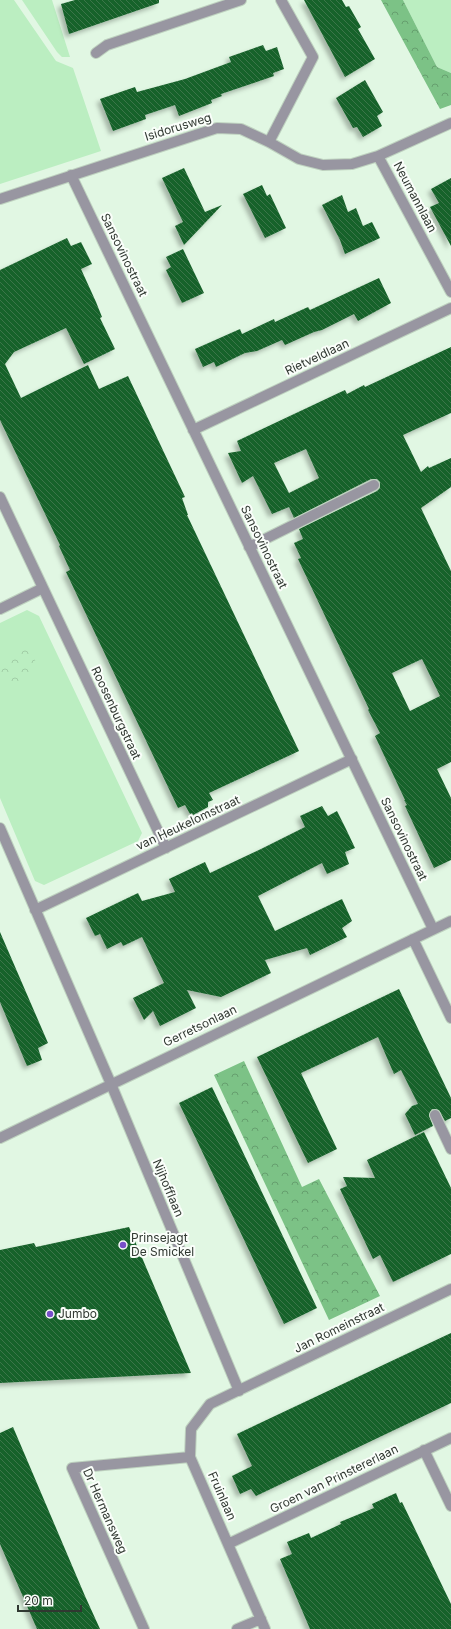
<svg xmlns="http://www.w3.org/2000/svg" width="451" height="1629" font-family="Inter,sans-serif">
  <style>
    .grass { fill: #bbeec1 }
    .forest { fill: url(#forest-crowns) }
    .park { fill: url(#park-crowns) }
    .building { fill: url(#building-back-hatch); fill-rule: evenodd; filter: url(#shadow) }
    .lines { fill: none; stroke-linecap: round; stroke-linejoin: round }
    .minor-casing { stroke: #bed1bf; stroke-width: 12 }
    .minor { stroke: #9896a1; stroke-width: 10 }
    .poi-dot { fill: #784fc8; stroke: #fafefa; stroke-width: 1.5 }
    .labels { text-anchor: middle; stroke-width: 4; stroke-linejoin: round; paint-order: stroke }
    .street-label { font-size: 12px; fill: #303831; stroke: #fafefa }
    .poi-label { font-size: 12px; fill: #303831; stroke: #fafefa; text-anchor: start }
  </style>
  <defs>
    <pattern id="forest-crowns" width="20" height="18" patternUnits="userSpaceOnUse"><rect width="20" height="18" fill="#7cc286"/><path d="M2 6a3 3 0 1 1 6 0M12 15a3 3 0 1 1 6 0" fill="none" stroke="#669f6e"/></pattern>
    <pattern id="park-crowns" width="20" height="18" patternUnits="userSpaceOnUse"><rect width="20" height="18" fill="#bbeec1"/><path d="M2 6a3 3 0 1 1 6 0M12 15a3 3 0 1 1 6 0" fill="none" stroke="#a1cda6"/></pattern>
    <pattern id="building-back-hatch" width="6" height="6" patternUnits="userSpaceOnUse"><rect width="6" height="6" fill="#19622b"/><path d="M-1 5l2 2M0 0l6 6M5-1l2 2" fill="none" stroke="#3b7549"/></pattern>
    <filter id="shadow"><feDropShadow dx="-3.5" dy="3.5" stdDeviation="2" flood-color="#0004"/></filter>
  </defs>
  <rect width="100%" height="100%" fill="#e1f7e3"/>
  <!-- grass -->
  <path class="grass" d="M0,0H14L56,61L73,68L101,151L0,184Z
    M22,0H52L70,57H62L57,52Z
    M403,0H451V73L437,67Z
    M27,610L39,616L142,833L138,841L44,885L35,881L0,798V623Z"/>
  <!-- forest -->
  <path class="forest" d="M381,0H403L437,67L451,73V105L440,109Z
    M244,1061L302,1187L319,1179L380,1296L329,1320L214,1075Z"/>
  <!-- park -->
  <path class="park" d="M28,645L40,671L7,687L0,673V659Z"/>
  <!-- building -->
  <path class="building" d="M75,0H159V3L69,34L61,4Z
    M304,0H342L346,7L349,6L361,27L358,29L375,59L345,77Z
    M263,45L266,51L277,47L284,69L273,73L274,76L221,94L222,96L211,100L212,103L179,116L175,105L145,115L146,119L113,131L100,99L135,87L137,92L185,79L231,62L229,57Z
    M365,80L383,112L377,116L382,126L363,137L357,127L353,128L336,98Z
    M184,168L205,212L222,205L184,245L175,226L183,222L162,178Z
    M451,178V246L430,207L439,203L431,189Z
    M262,185L267,196L270,194L286,228L265,238L243,194Z
    M342,195L348,212L356,208L363,226L372,222L380,238L345,254L340,240L322,205Z
    M67,238L71,246L81,242L92,264L81,269L96,302L102,317L100,318L115,349L84,364L66,328L14,352L5,364L21,398L88,365L99,389L128,376L185,497L182,498L188,515H187L299,751L209,793L213,800L208,802V807L193,815L192,813L190,814L185,805L178,808L66,572L70,570L59,546L60,545L0,420V270Z
    M183,249L204,293L182,303L166,270L171,267L166,257Z
    M379,278L391,303L358,321L354,314L322,330L314,332L285,345L282,340L257,351L245,353L216,367L214,362L203,367L195,349L240,329L242,334L274,319L275,322L308,307L310,310Z
    M451,347V413L403,435L421,472L428,466L429,468L451,458V487L421,508L451,571V762L437,769L451,798V860L434,868L405,806L407,805L404,800H405L375,736L380,733L368,710L369,709L298,559L301,558L294,543L303,539L299,529L377,491L380,488V482L377,479H371L294,518L289,507L272,514L253,476L242,483L228,453L241,451L237,441L345,390L347,394L364,385L365,387ZM306,449L319,478L289,493L274,463ZM422,659L440,696L410,711L392,673Z
    M322,806L328,816L337,811L346,829L355,848L345,852L349,864L327,874L322,863L258,896L275,931L342,899L352,921L342,928L347,937L310,955L307,948L265,960L271,973L221,997L187,990L196,1008L160,1026L153,1011L144,1020L133,998L164,983L142,937L123,946L121,942L107,949L100,934L95,936L86,918L138,893L142,901L175,892L169,879L205,862L210,873L261,849L305,827L300,816Z
    M0,932L48,1043L38,1048L42,1060L27,1066L0,1002Z
    M399,989L451,1098V1118L445,1121L439,1110L432,1109L429,1115L433,1126L415,1135L405,1114L412,1106L418,1104L401,1070L394,1074L378,1037L301,1073L337,1149L308,1163L257,1057Z
    M212,1087L317,1308L284,1324L179,1103Z
    M424,1132L451,1188V1254L393,1282L380,1255L373,1259L340,1189L347,1186L343,1177L375,1178L367,1160Z
    M129,1227L191,1373L0,1383V1250L34,1243L36,1247Z
    M451,1333V1403L256,1496L251,1489L240,1494L232,1476L252,1466L237,1434Z
    M13,1427L85,1596L100,1629H37L0,1544V1433Z
    M396,1493L400,1503L402,1502L451,1604V1629H310L280,1559L292,1554L287,1542L309,1533L311,1538L341,1524L340,1522L374,1508L372,1504Z"/>
  <g class="lines">
    <defs>
      <path id="minor" d="M96,53L107,45L241,0
        M269,142L313,57L281,0
        M378,156L451,292
        M71,175L433,929
        M0,199L217,128L241,129L269,142L299,159L323,165L352,164L378,156L451,123
        M193,430L451,308
        M0,497L166,848
        M249,547L374,485
        M0,609L43,588
        M0,828L111,1084L239,1391
        M35,910L352,759
        M413,939L451,1018
        M435,1115L451,1149
        M0,1138L451,921
        M424,1450L451,1506
        M228,1544L451,1438
        M144,1629L72,1468L190,1457
        M237,1629L261,1619
        M265,1629L190,1457L191,1429L210,1404L451,1289"/>
    </defs>
    <!-- minor casing -->
    <use href="#minor" class="minor-casing"/>
    <!-- minor -->
    <use href="#minor" class="minor"/>
  </g>
  <!-- markers -->
  <g class="poi-dot">
    <circle cx="123" cy="1245" r="4"/>
    <circle cx="50" cy="1314" r="4"/>
  </g>
  <g class="labels">
    <!-- street labels -->
    <g class="street-label">
      <text transform="translate(178 127) rotate(-17)" y="4">Isidorusweg</text>
      <text transform="translate(415 197) rotate(62)" y="4">Neumannlaan</text>
      <text transform="translate(124 255) rotate(64)" y="4">Sansovinostraat</text>
      <text transform="translate(317 357) rotate(-25)" y="4">Rietveldlaan</text>
      <text transform="translate(264 547) rotate(64)" y="4">Sansovinostraat</text>
      <text transform="translate(116 713) rotate(65)" y="4">Roosenburgstraat</text>
      <text transform="translate(188 823) rotate(-25)" y="4">van Heukelomstraat</text>
      <text transform="translate(404 839) rotate(64)" y="4">Sansovinostraat</text>
      <text transform="translate(200 1026) rotate(-26)" y="4">Gerretsonlaan</text>
      <text transform="translate(168 1188) rotate(67)" y="4">Nijhofflaan</text>
      <text transform="translate(339 1328) rotate(-26)" y="4">Jan Romeinstraat</text>
      <text transform="translate(334 1479) rotate(-26)" y="4">Groen van Prinstererlaan</text>
      <text transform="translate(222 1496) rotate(66)" y="4">Fruinlaan</text>
      <text transform="translate(105 1511) rotate(66)" y="4">Dr Hermansweg</text>
    </g>
    <!-- poi labels -->
    <g class="poi-label">
      <text x="131" y="1242">Prinsejagt<tspan x="131" dy="14">De Smickel</tspan></text>
      <text x="58" y="1318">Jumbo</text>
    </g>
  </g>
  <!-- scale -->
  <path d="M18 1605v6h63v-6" fill="none" stroke="#303831" stroke-width="2"/>
  <text x="24" y="1605" font-size="12" fill="#303831" stroke="#fafefa" stroke-width="3" paint-order="stroke">20 m</text>
</svg>
